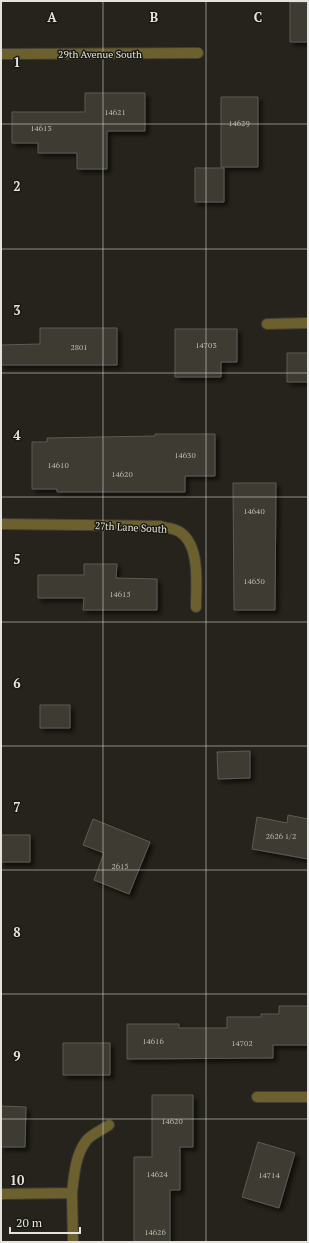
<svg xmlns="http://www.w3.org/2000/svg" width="309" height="1243" font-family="'PT Serif',serif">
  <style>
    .building { fill: #3c3b32; stroke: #5d5b52; filter: url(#shadow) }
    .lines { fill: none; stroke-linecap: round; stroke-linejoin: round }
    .street-casing { stroke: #403e36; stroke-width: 12 }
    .street { stroke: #6c612e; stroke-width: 10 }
    .grid { fill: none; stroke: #e4e3de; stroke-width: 1; stroke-opacity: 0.55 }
    .labels { text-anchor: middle; stroke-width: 3; stroke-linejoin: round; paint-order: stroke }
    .number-label { font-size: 8px; fill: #bab9b3 }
    .street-label { font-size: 10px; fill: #e4e3de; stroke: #1b1a12 }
    .grid-label { font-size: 13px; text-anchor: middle; font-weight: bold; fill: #e4e3de; stroke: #1b1a12; stroke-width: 3; stroke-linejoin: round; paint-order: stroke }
  </style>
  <defs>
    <filter id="shadow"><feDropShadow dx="3.5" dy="3.5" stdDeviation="2" flood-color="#0009"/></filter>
  </defs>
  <rect width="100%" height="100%" fill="#25231b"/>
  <!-- building -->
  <path class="building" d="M290,2H308V42H290Z
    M85,93H145V131H107V169H77V153H38V143H12V112H85Z
    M221,97H258V167H221Z
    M195,168H224V202H195Z
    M40,328H117V365H1V345L40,344Z
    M175,329H237V362H221V377H175Z
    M287,353H308V382H287Z
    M155,434H215V476H185V492H57V489H32V442H47V438L155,436Z
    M233,483H276L275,610H234Z
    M84,564H117L116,578L157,579V610H83L84,598H38V575H84Z
    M40,705H70V728H40Z
    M250,751V778L218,779L217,752Z
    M288,815L308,819V859L252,849L257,817L287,823Z
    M93,819L150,842L129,894L94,880L104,853L83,845Z
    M1,835H30V862H1Z
    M279,1006H308V1045H273V1058L127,1059V1024H179V1028H227V1017H261V1014H279Z
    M63,1043H110V1075H63Z
    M152,1095H193V1147H180V1190H170V1242H134V1157H152Z
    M1,1106L26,1107L25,1147H1Z
    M258,1142L295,1153L279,1208L242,1197Z"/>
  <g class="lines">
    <defs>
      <path id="street" d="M1,54L198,53
        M267,324L308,323
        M1,524L160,526C165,528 173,528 178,531C201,543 196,585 196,607
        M257,1097H308
        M72,1193L73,1242
        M1,1194L72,1193C74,1176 75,1156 86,1141C90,1135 102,1130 109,1125"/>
    </defs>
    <!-- street casing -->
    <use href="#street" class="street-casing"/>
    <!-- street -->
    <use href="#street" class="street"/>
  </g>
  <!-- grid -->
  <path class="grid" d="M103,1V1242M206,1V1242M1,124H308M1,249H308M1,373H308M1,497H308M1,622H308M1,746H308M1,870H308M1,994H308M1,1119H308"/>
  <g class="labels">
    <!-- number labels -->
    <g class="number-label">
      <text x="115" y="115">14621</text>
      <text x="239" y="126">14629</text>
      <text x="41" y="131">14613</text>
      <text x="206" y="348">14703</text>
      <text x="79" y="350">2801</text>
      <text x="185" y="458">14630</text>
      <text x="58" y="468">14610</text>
      <text x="122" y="477">14620</text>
      <text x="254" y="514">14640</text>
      <text x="254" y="584">14650</text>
      <text x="120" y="597">14615</text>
      <text x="281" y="839">2626 1/2</text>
      <text x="120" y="869">2615</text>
      <text x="153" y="1044">14616</text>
      <text x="242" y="1046">14702</text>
      <text x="172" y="1124">14620</text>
      <text x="157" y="1177">14624</text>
      <text x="269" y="1178">14714</text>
      <text x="155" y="1235">14626</text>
    </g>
    <!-- street labels -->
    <g class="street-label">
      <text x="100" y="58">29th Avenue South</text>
      <text transform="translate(131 527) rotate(3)" y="4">27th Lane South</text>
    </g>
  </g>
  <g class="grid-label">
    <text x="52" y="22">A</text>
    <text x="154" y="22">B</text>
    <text x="258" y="22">C</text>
    <text x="17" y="67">1</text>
    <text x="17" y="191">2</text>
    <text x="17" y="315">3</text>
    <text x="17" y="440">4</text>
    <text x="17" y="564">5</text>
    <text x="17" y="688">6</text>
    <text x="17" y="812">7</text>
    <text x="17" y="937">8</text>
    <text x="17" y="1061">9</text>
    <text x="17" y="1185">10</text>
  </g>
  <!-- border -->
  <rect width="309" height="1243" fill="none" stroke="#e4e3de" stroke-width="4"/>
  <!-- scale -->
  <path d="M10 1227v6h70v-6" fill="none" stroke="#e4e3de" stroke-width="2"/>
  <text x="16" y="1227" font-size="12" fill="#e4e3de" stroke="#1b1a12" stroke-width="3" paint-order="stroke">20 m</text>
</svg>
